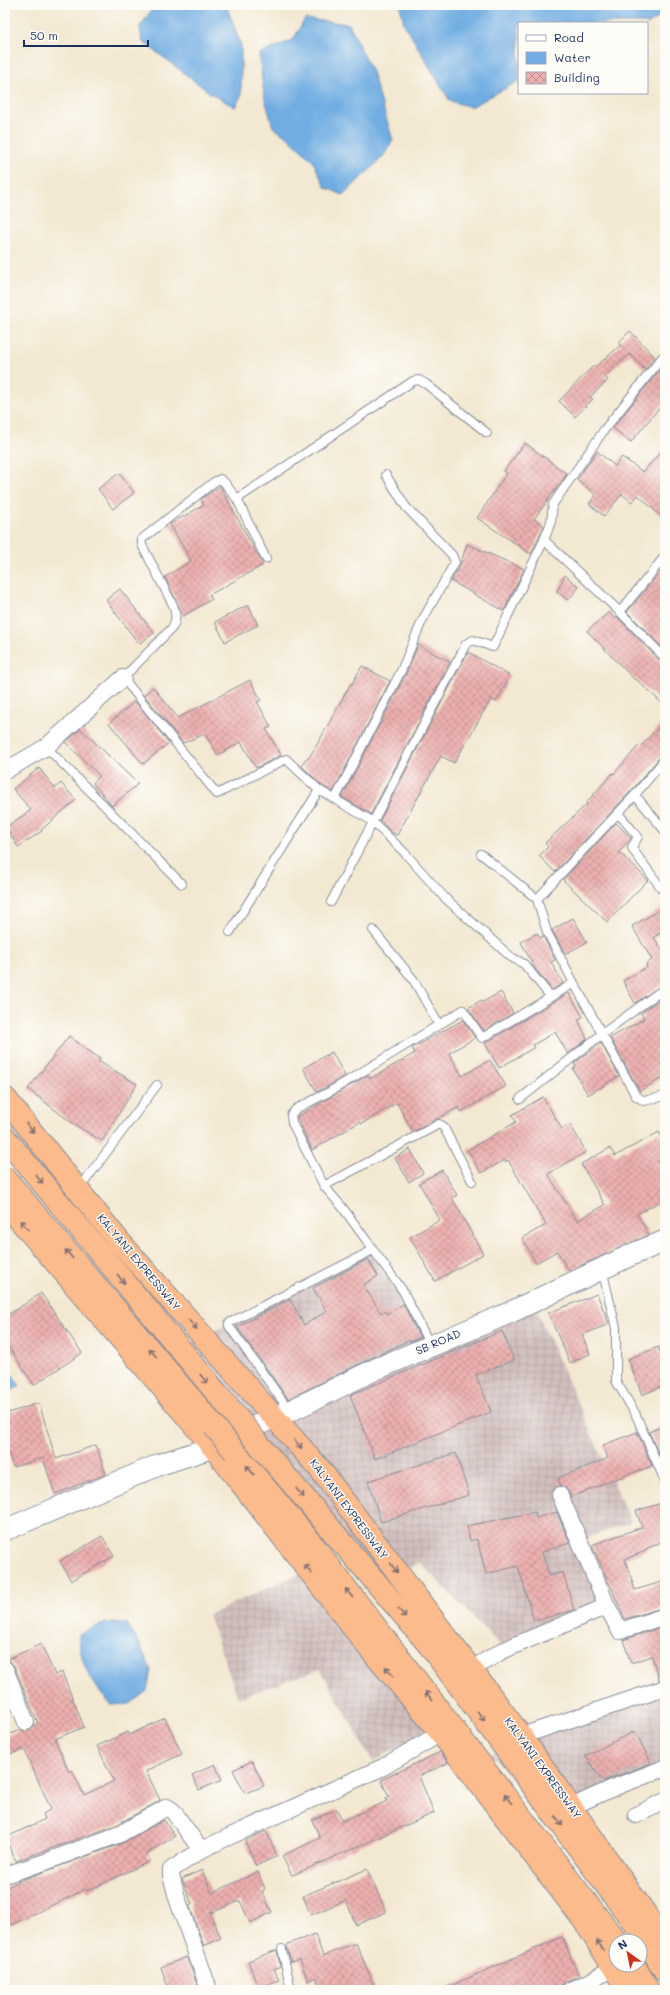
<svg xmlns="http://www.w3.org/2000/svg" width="670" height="1995" font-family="Mali,sans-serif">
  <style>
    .industrial { fill: url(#industrial-grid) }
    .water { fill: #71ade2; stroke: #466ea0 }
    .building { fill: url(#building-cross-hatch) }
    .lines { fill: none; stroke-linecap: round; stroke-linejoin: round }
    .service-casing { stroke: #878c98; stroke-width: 10 }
    .minor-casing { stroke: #878c98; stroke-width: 18 }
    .tertiary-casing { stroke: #878c98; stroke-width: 23 }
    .trunk-casing { stroke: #878c98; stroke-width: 24 }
    .motorway-casing { stroke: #878c98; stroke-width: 24 }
    .service { stroke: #fff; stroke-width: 8 }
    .minor { stroke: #fff; stroke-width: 16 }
    .tertiary { stroke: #fff; stroke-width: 21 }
    .trunk { stroke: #fbbb8c; stroke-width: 22 }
    .motorway { stroke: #fbbb8c; stroke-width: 22 }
    .motorway-bridge-casing { stroke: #878c98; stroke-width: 24; stroke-linecap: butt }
    .motorway-bridge { stroke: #fbbb8c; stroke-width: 22 }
    .oneway { stroke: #806e73 }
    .labels { text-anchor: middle; stroke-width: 3; stroke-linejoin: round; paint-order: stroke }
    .street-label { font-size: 11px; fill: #1b2f5e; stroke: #fdfcf7 }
  </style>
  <defs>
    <pattern id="industrial-grid" width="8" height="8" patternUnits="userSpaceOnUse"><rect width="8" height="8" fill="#d1c0bd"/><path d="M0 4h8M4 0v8" fill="none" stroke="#b3a5a5"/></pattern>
    <pattern id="building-cross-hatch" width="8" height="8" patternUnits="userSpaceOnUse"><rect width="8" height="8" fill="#edb0af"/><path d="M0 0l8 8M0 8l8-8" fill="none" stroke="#bf9092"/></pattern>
  </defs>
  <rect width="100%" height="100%" fill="#fdfcf7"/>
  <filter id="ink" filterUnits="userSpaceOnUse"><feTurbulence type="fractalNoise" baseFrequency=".025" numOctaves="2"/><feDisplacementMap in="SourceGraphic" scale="8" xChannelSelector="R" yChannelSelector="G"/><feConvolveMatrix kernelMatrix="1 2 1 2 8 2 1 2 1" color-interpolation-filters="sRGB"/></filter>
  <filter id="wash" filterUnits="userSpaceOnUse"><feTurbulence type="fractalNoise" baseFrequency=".012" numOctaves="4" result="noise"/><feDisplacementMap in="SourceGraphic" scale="16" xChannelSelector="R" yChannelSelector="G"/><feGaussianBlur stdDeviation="0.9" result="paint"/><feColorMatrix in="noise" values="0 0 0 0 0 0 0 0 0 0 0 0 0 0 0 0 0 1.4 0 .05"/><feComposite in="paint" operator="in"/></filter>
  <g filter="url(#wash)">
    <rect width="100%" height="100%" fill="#f3e8d1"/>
    <!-- industrial -->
    <path class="industrial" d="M370,1253L431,1340L251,1430L188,1344Z
      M536,1309L631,1522L575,1542L601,1600L501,1646L419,1562L375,1590L255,1436L384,1369Z
      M326,1561L446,1719L373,1762L320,1669L238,1698L208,1615Z
      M665,1688V1770L608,1799L540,1813L491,1754L546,1723Z"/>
    <!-- water -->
    <path class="water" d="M155,5H226L241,45V96L235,107L210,93L142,41L140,27Z
      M400,5H665V13L647,25V23H519V81L471,107L450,101L404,24Z
      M305,19L349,24L372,72L393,140L383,157L343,195L325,187L313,161L288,138L273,127L264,95L259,54L293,40Z
      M5,1364L20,1386L5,1394Z
      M105,1623H126L139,1643L151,1670L147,1691L130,1704L111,1705C92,1682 79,1665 79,1634Z"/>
    <g id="blocks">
      <!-- building -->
      <path class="building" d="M630,331L655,357L645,370L630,354L604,377L608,380L590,397L593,399L575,417L559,401L594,365L595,367L621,345L619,342Z
        M665,363V401L631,442L613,428Z
        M525,443L567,474L534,519L544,526L531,554L477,518L507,473L504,471Z
        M665,447V520L638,495L632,502L622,494L604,516L589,504L596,495L577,480L597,451L615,466L622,457L643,472Z
        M119,473L134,493L113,509L98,489Z
        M220,486L263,565L209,595L212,599L183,616L165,577L191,561L170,524L204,505L201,499Z
        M467,544L524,569L504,611L451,581L460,565Z
        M665,566V650L627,612Z
        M565,575L579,587L568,600L557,591Z
        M120,589L154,633L139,644L106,600Z
        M248,605L258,625L225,642L215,622Z
        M609,612L615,619L617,617L661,662L665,663V706L636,679L635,680L587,631Z
        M418,645L450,662L371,814L342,797L406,674Z
        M468,652L510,676L496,702L491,699L454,763L441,756L397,835L391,832L380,820Z
        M362,666L390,681L333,792L322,786L302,766L306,758L308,759L318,743L351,683L352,684Z
        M250,680L261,700L257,702L271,727L266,729L281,755L256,768L241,742L218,755L205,734L183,743L144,695L153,687L178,718Z
        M134,702H136L169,743L143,764L109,723Z
        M665,720V751L631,791L555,872L539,856L548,847L545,843L587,804L586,803L613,773L614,774L639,745L641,746Z
        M81,729L138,784L112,806L93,783L100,776L65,742Z
        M39,768L55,788L61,783L76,800L41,830L42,831L18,847L6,827L31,810L13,789Z
        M616,823L631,838L619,852L648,880L607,922L563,880Z
        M665,907V930L654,937L664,954L665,953V983L635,1003L623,981L647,967L646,964L652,960L632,926Z
        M573,918L587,942L565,954L552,930Z
        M537,933L540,938L543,936L555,960L551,962L563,983L552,990L536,970L521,942Z
        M501,992L513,1013L484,1031L468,1008L482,1000L483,1002Z
        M569,993L583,1017L578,1019L587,1039L568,1054L555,1032L533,1045L535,1047L499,1068L485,1043Z
        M665,995V1076L640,1091L610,1038L644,1019L641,1013Z
        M463,1020L475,1038L449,1053L462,1076L490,1060L506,1086L461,1112L459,1107L413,1132L397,1103L361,1124L360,1122L312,1150L297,1117L368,1075L370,1079L415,1053L412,1048Z
        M69,1036L100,1059L98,1061L137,1084L102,1141L72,1123L28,1089Z
        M601,1043L619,1076L588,1095L573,1069L576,1067L574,1063Z
        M332,1052L345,1076L317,1092L303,1068Z
        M543,1097L562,1129L570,1124L586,1152L548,1174L577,1221L605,1205L581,1164L610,1148L615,1156L659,1132L665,1143V1158L657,1162L665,1177V1199L637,1214L649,1235L569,1271L557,1251L536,1263L522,1238L546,1225L508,1160L505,1162V1160L481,1173L468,1150L516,1122L512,1115Z
        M410,1149L423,1173L409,1182L395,1158Z
        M442,1170L457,1195L452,1198L483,1254L435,1281L410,1237L440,1220L419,1183Z
        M368,1259L378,1276L363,1285L381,1313L385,1311L387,1314L403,1304L420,1337L410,1342L409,1340L288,1399L237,1327L290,1299L304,1325L327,1311L313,1288Z
        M41,1293L82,1353L34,1385L5,1341V1317Z
        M597,1294L609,1324L582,1335L590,1354L570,1363L548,1313Z
        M502,1331L514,1360L476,1375L491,1412L375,1459L350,1395Z
        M658,1347L665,1365V1385L642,1395L628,1359Z
        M39,1403L56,1459L96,1445L106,1474L55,1494L43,1458L13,1467L5,1441V1414Z
        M665,1425V1462L663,1463L649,1432Z
        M637,1432L652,1466L601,1484V1485L571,1497L566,1488L561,1486L558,1478L608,1458L603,1445Z
        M456,1453L469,1495L381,1522L368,1481Z
        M665,1502V1540L646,1549V1551L625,1559L635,1590L665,1581V1607L625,1619L592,1545L642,1527L636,1511Z
        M535,1512L536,1518L557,1512L570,1543L542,1552L549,1576L563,1572L574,1610L534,1621L518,1566L486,1574L477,1539L470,1541L467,1526Z
        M102,1536L114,1556L71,1581L60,1561Z
        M661,1627L665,1640V1679L659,1680L652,1656L631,1663L623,1640Z
        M41,1644L55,1675L62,1672L84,1727L55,1739L69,1772L72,1770L84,1795L114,1781L97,1746L128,1732L129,1735L165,1718L182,1754L146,1771L160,1800L154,1804L116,1825L16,1861L5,1838L45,1819L43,1814L51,1809L24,1749L5,1756V1736L21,1730L29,1731L38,1723L14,1666L8,1659Z
        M635,1731L651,1763L604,1781L585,1756Z
        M440,1752L448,1763L419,1776L434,1813L293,1875L291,1874L282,1856L320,1838L312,1820L337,1809L342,1821L387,1801L386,1798L389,1797L381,1780Z
        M252,1761L264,1786L245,1793L233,1770Z
        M215,1764L222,1780L199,1790L192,1775Z
        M164,1820L175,1836L147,1854L150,1861L87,1891L86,1889L11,1925L5,1912V1888L24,1879L123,1843Z
        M266,1831L277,1856L256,1866L245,1841Z
        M367,1869L386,1912L356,1925L346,1900L311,1915L303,1896Z
        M202,1870L212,1893L258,1872L265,1889L262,1891L272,1912L250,1923L240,1901L210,1913L221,1938L204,1946L189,1905L192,1904L182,1879Z
        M315,1934L323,1956L356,1943L376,1990H321L316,1977L308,1981L300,1959L291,1962L287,1947L288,1944Z
        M562,1937L579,1976L566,1981L562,1985L561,1990H441Z
        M277,1950L280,1966L274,1969L279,1980L258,1988L248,1961Z
        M187,1957L199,1990H169L161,1967Z"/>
    </g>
  </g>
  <g filter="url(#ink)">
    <use href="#blocks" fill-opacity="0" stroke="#878c98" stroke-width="1"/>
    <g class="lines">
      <defs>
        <path id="service" d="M487,433L426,384L419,380L413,381L237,499L224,482L220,479L214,482L142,539V545L173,605C176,614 177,620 172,628L123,678L217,794L286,759L319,790L372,821L404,852L445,898L511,957L524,964L550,996
          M237,499L266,559
          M544,540L620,612L665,658
          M620,612L665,556
          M46,747L182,884
          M635,795L665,831
          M335,799L401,671L422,621L455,562L452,555L406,507L386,475
          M618,813L638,837L632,847L633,850L665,893
          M481,854L537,899
          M331,902L466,644L473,640L493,647L544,540L551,522L553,504L604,430L665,354
          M373,930L413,979L439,1025
          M230,932L319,790
          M574,983L636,1096L644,1101L665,1096
          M520,1099L602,1034L665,988
          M324,1186L439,1124L443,1126L472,1181
          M79,1189L157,1085
          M602,1269L616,1328V1381L635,1413L665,1481
          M430,1345L403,1291L343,1208L324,1186L292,1123L291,1115L296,1109L331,1091L463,1010L482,1038L574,983L547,932L537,899L635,795L665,759
          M289,1410L229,1326V1323L373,1250
          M282,1949L291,1990"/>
        <path id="minor" d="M5,771L46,747L123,678
          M560,1495L607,1606
          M5,1669L26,1722
          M470,1670L502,1651L607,1606L620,1631L665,1616
          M521,1736L665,1688
          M571,1807L615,1787L665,1768
          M636,1815L665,1801
          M5,1875L45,1862L120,1834L167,1807L173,1811L201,1850
          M209,1990L177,1898L171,1875V1870L201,1850L224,1839L383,1767L441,1733
          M570,1990L589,1982L614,1967"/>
        <path id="tertiary" d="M5,1530L161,1464L213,1447L274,1417L290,1411L376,1369L509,1313L633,1254L665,1241"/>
        <path id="trunk" d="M5,1098L118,1240L319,1468L521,1736L665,1942
          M5,1203L213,1447L369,1648L441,1733L585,1922L628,1990"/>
        <path id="motorway" d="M5,1138L235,1415
          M5,1178L214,1426
          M257,1442L429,1645L645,1938L665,1971
          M235,1452L309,1540L616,1941
          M634,1965L648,1990"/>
      </defs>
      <!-- service casing -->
      <use href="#service" class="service-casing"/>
      <!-- minor casing -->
      <use href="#minor" class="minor-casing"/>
      <!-- tertiary casing -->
      <use href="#tertiary" class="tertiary-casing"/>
      <!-- trunk casing -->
      <use href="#trunk" class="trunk-casing"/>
      <!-- motorway casing -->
      <use href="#motorway" class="motorway-casing"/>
      <!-- service -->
      <use href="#service" class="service"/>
      <!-- minor -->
      <use href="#minor" class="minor"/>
      <!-- tertiary -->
      <use href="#tertiary" class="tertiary"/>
      <!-- trunk -->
      <use href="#trunk" class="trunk"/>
      <!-- motorway -->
      <use href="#motorway" class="motorway"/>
      <defs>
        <path id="motorway-bridge" d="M235,1415L257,1442
          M214,1426L235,1452"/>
      </defs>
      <!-- motorway-bridge casing -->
      <use href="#motorway-bridge" class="motorway-bridge-casing"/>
      <!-- motorway-bridge -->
      <use href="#motorway-bridge" class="motorway-bridge"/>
    </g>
    <!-- one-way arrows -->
    <defs><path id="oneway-shaft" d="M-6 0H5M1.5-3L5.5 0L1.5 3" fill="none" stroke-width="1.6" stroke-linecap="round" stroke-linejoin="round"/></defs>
    <g class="oneway">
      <use href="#oneway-shaft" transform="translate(30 1128) rotate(51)"/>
      <use href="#oneway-shaft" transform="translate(39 1179) rotate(51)"/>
      <use href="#oneway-shaft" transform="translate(24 1225) rotate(-131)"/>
      <use href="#oneway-shaft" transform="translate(69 1254) rotate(-130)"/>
      <use href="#oneway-shaft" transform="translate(121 1279) rotate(51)"/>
      <use href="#oneway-shaft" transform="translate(193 1325) rotate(49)"/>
      <use href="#oneway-shaft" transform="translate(153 1353) rotate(-130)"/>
      <use href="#oneway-shaft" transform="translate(204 1379) rotate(50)"/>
      <use href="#oneway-shaft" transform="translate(298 1444) rotate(49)"/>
      <use href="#oneway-shaft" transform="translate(250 1470) rotate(-130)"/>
      <use href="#oneway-shaft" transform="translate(300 1493) rotate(50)"/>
      <use href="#oneway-shaft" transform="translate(394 1568) rotate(53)"/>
      <use href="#oneway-shaft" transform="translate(308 1569) rotate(-128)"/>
      <use href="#oneway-shaft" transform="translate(349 1593) rotate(-128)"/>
      <use href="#oneway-shaft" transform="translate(402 1613) rotate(50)"/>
      <use href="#oneway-shaft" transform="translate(389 1671) rotate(-130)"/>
      <use href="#oneway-shaft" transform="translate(429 1696) rotate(-128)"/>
      <use href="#oneway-shaft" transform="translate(481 1716) rotate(54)"/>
      <use href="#oneway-shaft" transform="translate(508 1799) rotate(-128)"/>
      <use href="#oneway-shaft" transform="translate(559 1821) rotate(54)"/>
      <use href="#oneway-shaft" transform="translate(600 1945) rotate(-123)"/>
    </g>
  </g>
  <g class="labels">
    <!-- street labels -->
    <g class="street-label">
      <text transform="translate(139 1262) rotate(50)" y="4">KALYANI EXPRESSWAY</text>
      <text transform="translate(438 1342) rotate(-23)" y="4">SB ROAD</text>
      <text transform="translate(349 1509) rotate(53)" y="4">KALYANI EXPRESSWAY</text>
      <text transform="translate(543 1768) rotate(54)" y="4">KALYANI EXPRESSWAY</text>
    </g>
  </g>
  <!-- margin -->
  <rect width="670" height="1995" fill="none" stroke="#fdfcf7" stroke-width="20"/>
  <!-- legend -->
  <rect x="518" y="22" width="130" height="72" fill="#fdfcf7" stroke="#a3aaba"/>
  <rect x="526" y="35" width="20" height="6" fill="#ffffff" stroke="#a3aaba"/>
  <text x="554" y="42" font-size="12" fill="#1b2f5e">Road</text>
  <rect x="526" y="52" width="20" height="12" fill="#71ade2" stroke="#a3aaba"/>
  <text x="554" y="62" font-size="12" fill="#1b2f5e">Water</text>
  <rect x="526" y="72" width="20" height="12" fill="url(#building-cross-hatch)" stroke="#a3aaba"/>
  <text x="554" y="82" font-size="12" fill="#1b2f5e">Building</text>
  <!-- north arrow -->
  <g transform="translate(628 1953) rotate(327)"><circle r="19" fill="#fdfcf7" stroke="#a3aaba"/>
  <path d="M0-3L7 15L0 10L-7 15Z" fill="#c8321e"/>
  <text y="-6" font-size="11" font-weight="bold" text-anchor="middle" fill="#1b2f5e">N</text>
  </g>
  <!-- scale -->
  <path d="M24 40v6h124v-6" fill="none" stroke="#1b2f5e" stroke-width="2"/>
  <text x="30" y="40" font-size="12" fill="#1b2f5e" stroke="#fdfcf7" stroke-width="3" paint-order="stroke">50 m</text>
</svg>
